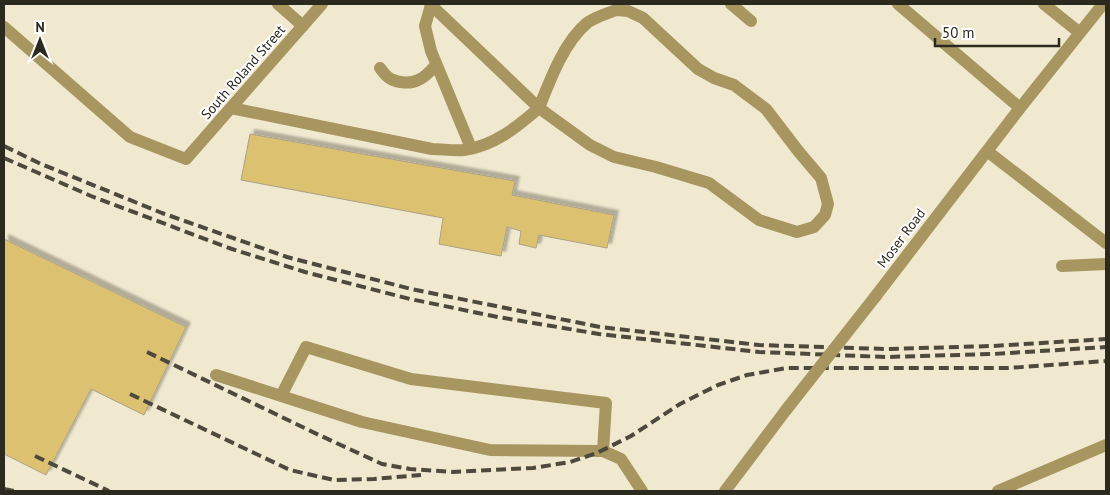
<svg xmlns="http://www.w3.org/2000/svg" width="1110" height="495" font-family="'PT Sans',sans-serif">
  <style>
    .building { fill: #dbc16f; stroke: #aaa289; filter: url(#shadow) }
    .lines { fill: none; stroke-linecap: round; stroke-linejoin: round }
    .minor { stroke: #a89661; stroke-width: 12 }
    .rail { stroke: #4d493c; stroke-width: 4; stroke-dasharray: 10 5; stroke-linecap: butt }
    .minor-bridge { stroke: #a89661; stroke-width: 12 }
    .labels { text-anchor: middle; stroke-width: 4; stroke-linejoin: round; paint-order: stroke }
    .street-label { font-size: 14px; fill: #2c291f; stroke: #fff }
  </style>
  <defs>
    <filter id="shadow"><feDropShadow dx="4.5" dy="-4.5" stdDeviation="1" flood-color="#0004"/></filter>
  </defs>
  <rect width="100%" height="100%" fill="#f1e9cf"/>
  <!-- building -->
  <path class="building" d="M250,134L515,181L512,195L614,215L607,248L539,235L536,248L519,244L521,231L507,227L501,256L439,244L443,218L241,180Z
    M4,239L186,327L144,415L91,389L46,475L4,454Z"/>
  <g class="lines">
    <!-- minor -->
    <path class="minor" d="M278,4L303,26
      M731,4L751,21
      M898,4L1020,108
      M1044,4L1080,33
      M431,5L425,26L431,51L471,148
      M616,10L628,11L643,18L698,69L714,78L734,85L766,109L799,152L821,178L828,204L825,215L814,227L797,232L759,220L709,183L656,167L614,157L590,145L539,108C550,80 564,42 587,23C595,17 606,14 616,10Z
      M4,27L130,137L186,159L322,4
      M380,68C383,72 386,77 391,79C398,83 411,84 418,80C425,78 431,70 436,65
      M231,108L432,149C442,149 454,151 464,150C494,146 517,127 539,108L430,4
      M987,151L1106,243
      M1062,266L1106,264
      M875,297L1020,108L1103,4
      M216,375L362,422L490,450L603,451L621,459L642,491
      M281,396L306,347L411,379L606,403L603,451
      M725,491L786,410
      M998,491L1106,445"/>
    <!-- rail -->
    <path class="rail" d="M4,146L41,164L162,213L287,257L411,289L600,327L759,345L886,349L993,346L1106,339
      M4,158L91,196L229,248L305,272L410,299L498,317L599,334L759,352L886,357L993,354L1106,347
      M147,352L319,435L382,464L410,469L453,472L533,468L570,462L597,453L631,436L680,404L718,385L747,375L787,368H1008L1106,361
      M130,394L290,470L334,480L374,479L421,475
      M35,456L109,491
      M4,489L14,491"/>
    <!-- minor-bridge -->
    <path class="minor-bridge" d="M786,410L875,297"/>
  </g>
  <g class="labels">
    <!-- street labels -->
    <g class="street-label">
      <text transform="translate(243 72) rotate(-49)" y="5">South Roland Street</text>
      <text transform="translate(901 238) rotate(-53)" y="5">Moser Road</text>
    </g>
  </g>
  <!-- border -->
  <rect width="1110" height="495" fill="none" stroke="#2c291f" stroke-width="10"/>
  <!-- north arrow -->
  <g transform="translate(40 40)" stroke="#ffffff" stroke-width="4" paint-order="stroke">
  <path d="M0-4L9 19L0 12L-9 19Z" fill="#2c291f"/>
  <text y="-8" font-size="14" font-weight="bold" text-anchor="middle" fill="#2c291f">N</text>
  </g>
  <!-- scale -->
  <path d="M935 38v8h124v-8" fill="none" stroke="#2c291f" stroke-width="2.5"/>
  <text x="942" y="38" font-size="15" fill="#2c291f" stroke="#ffffff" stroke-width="4" paint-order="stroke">50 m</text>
</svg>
